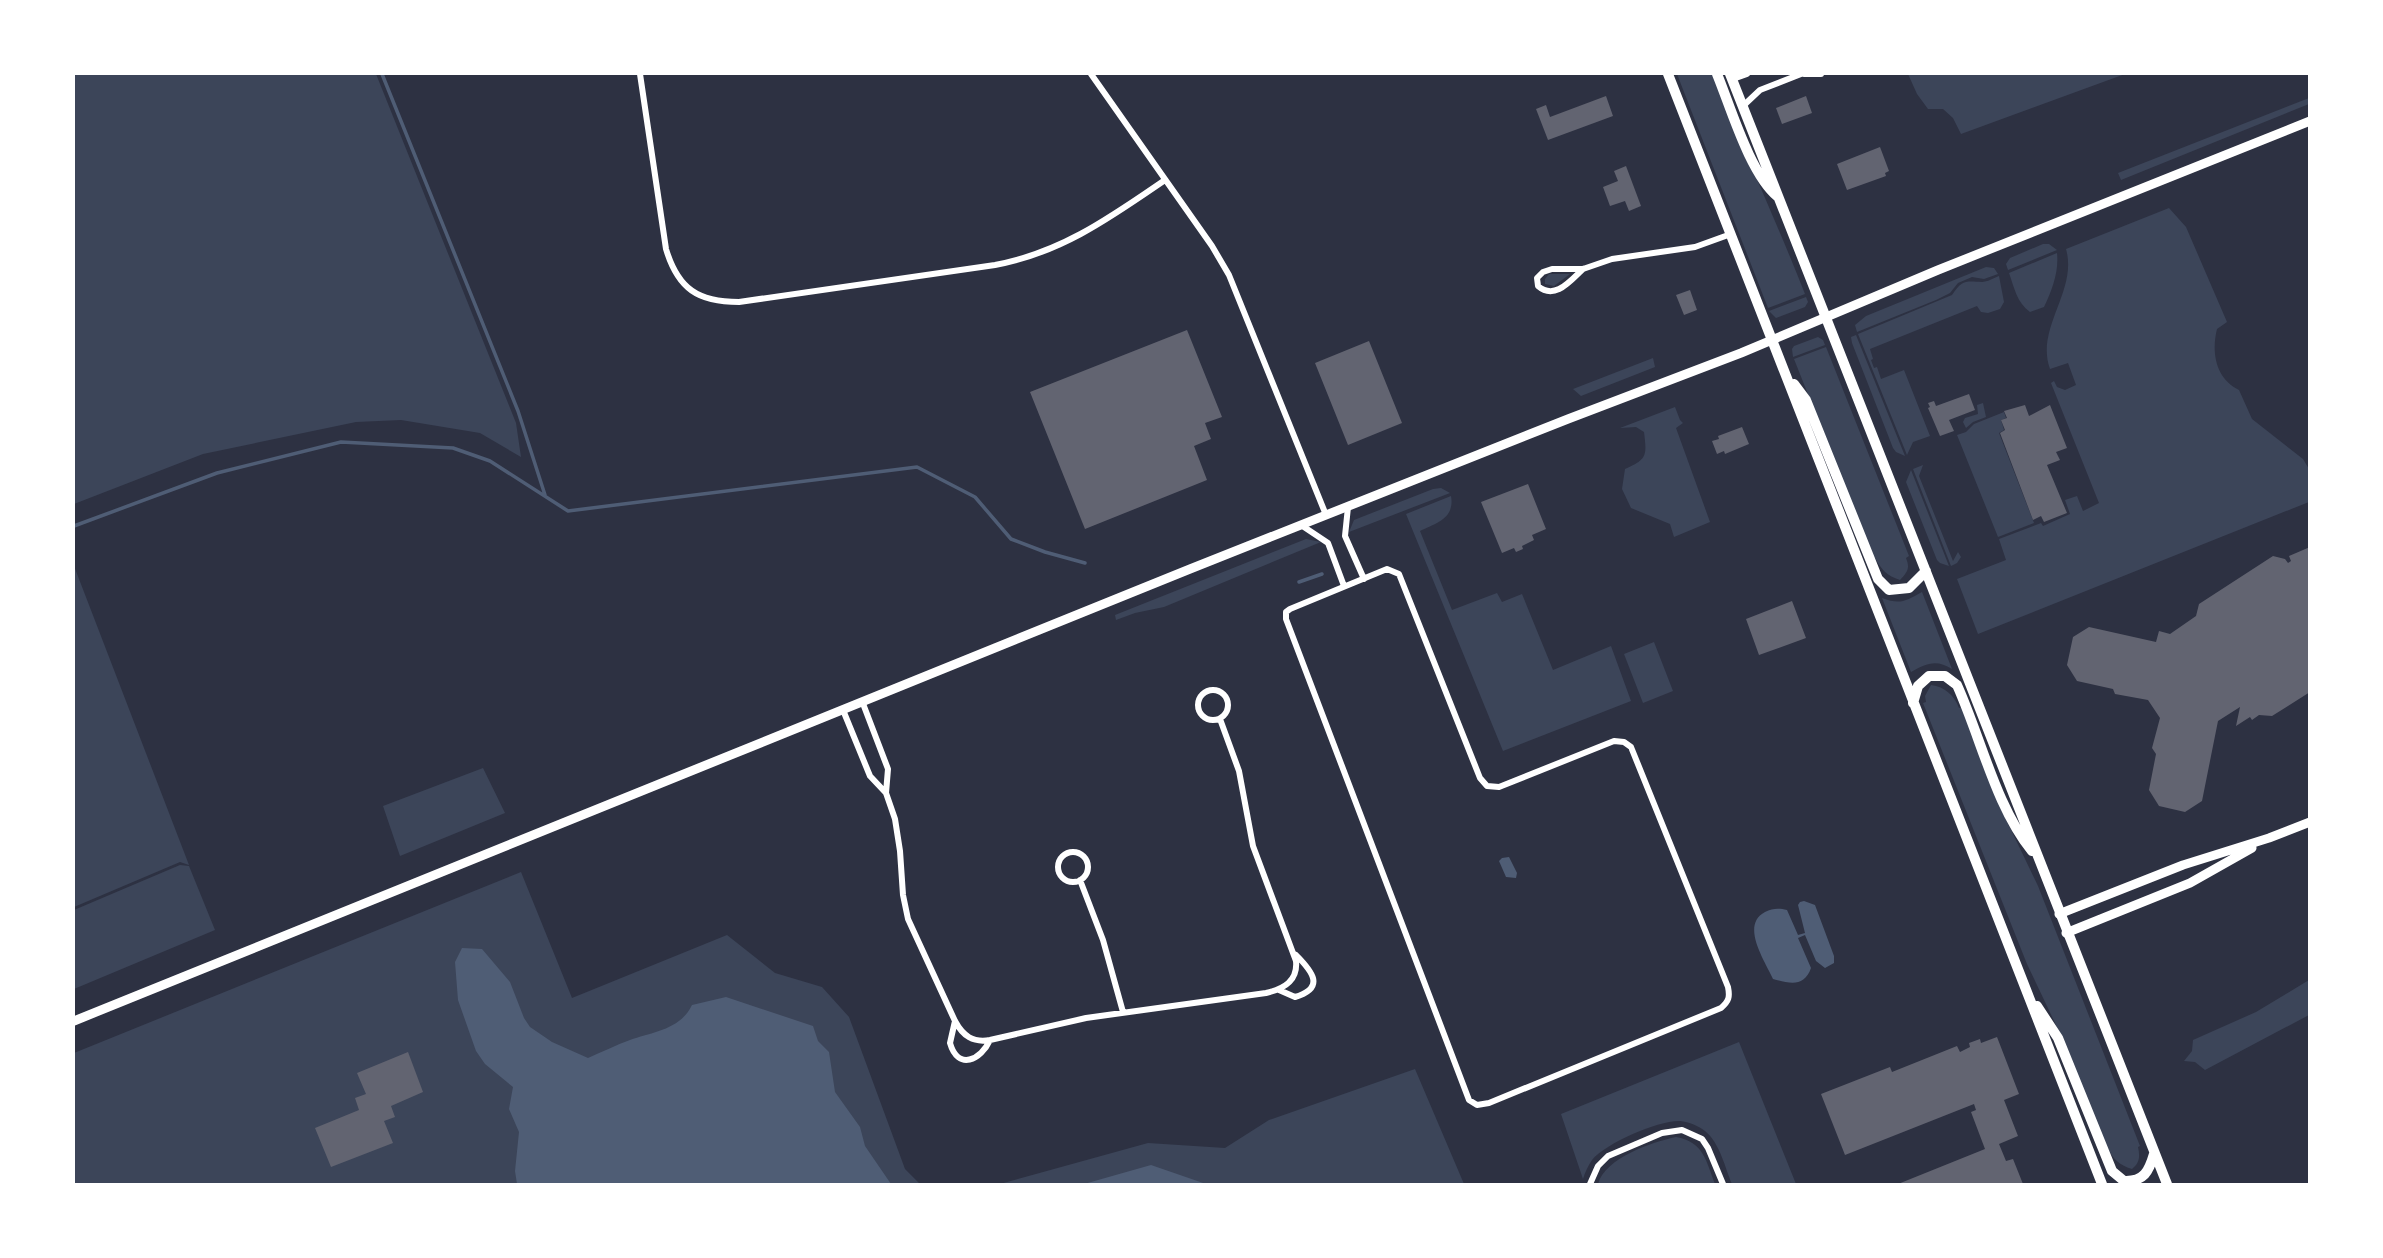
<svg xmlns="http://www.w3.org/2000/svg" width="2383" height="1258" font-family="'Crimson Pro',serif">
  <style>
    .green { fill: #3c4559 }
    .water { fill: #4f5d75 }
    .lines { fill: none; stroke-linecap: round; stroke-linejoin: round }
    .stream { stroke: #4f5d75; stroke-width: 3.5 }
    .building { fill: #626471 }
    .minor { stroke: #fff; stroke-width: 6 }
    .secondary { stroke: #fff; stroke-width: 9 }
    .primary { stroke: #fff; stroke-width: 10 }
  </style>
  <rect width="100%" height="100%" fill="#2d3142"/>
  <!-- green -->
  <path class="green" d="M74,74H376L516,423L521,457L480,433L401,420L356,422L203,454L74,504Z
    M1677,74H1713C1742,148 1776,220 1805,294L1768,308Z
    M1908,74H2125L1961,134L1953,118L1943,109H1928L1917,94Z
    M2309,98V104L2121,180L2118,173Z
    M2169,208L2186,227L2227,322L2217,329C2211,353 2216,379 2239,390L2252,419L2303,459L2309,469V502L1978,634L1957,579L2006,560L1999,539L2041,523L2043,526L2070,514L2065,500L2077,496L2083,511L2099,503L2051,383L2054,381L2057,387L2065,390L2076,385L2068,363L2050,369C2035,328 2078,291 2066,249Z
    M2043,244H2049L2057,250L2008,270L2006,264L2010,258Z
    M2057,253C2059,272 2052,290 2044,307L2030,312C2017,303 2014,287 2009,273Z
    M1986,267L1994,268L1998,274L1984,279L1972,277L1958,283L1950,293L1936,300L1857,332L1855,325L1866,316Z
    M1549,274H1570L1554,286L1545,284V279Z
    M1999,276L2004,302L2000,309L1988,313L1981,312L1977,306L1870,349L1873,359L1871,360L1874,368L1877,367L1881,379L1904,370L1930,436L1913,442L1907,455L1858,334L1952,295C1962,280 1965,281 1982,282C1987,282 1994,278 1999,276Z
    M1806,297L1808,302L1805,307L1776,318L1769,311Z
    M1856,335L1905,456L1896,452L1893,448L1852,343L1851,337Z
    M1818,337L1823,340L1825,345L1793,357L1792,349L1794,346Z
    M1826,347L1909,556L1906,558C1910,568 1908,572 1900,580C1887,576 1881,569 1875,558H1873L1794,359Z
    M1653,358L1655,367L1581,396L1573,389Z
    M1983,403L1986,417L1973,422L1966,428L1963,422L1965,418L1978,414L1977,405Z
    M1675,407L1680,420L1683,423L1676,428L1710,522L1674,537L1670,524L1631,508L1622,489L1625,469C1647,459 1647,456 1644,432L1636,427L1620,428Z
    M2004,412L2006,418L2001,420L2004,430L1999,433L2034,523L1998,537L1957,435L1966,432L1974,424Z
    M1923,465L1919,476L1953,561L1958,552L1961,557L1957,563L1951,566L1913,469Z
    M1911,470L1949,566L1940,563L1937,560L1906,482Z
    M1441,488L1450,493L1349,532L1354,520L1433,489Z
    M1451,496C1455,518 1437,523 1420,531L1452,610L1497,593L1502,602L1522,594L1553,670L1611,646L1631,701L1503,751L1406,514Z
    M1306,539L1321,542L1164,607L1135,613L1116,620L1115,615Z
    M74,566L189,865L180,862L74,907Z
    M1922,592L1952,669C1937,659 1926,663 1911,672L1882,598C1900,605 1906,601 1922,592Z
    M1654,642L1673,691L1643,703L1624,654Z
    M1931,685C1945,687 1954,695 1959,708L1962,707L2003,813L2038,886L2140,1146L2138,1147C2140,1156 2140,1163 2132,1169C2119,1165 2113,1159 2107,1147L2105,1148L2055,1023L2027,964L1923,703L1926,702L1925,696Z
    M483,768L505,813L400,856L383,806Z
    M180,865L189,866L215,930L74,989V910Z
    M521,872L572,998L727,935L775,973L822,987L849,1017L905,1169L920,1184H74V1053Z
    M2309,980V1015L2205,1070L2195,1062L2184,1061L2192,1051L2193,1040L2256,1012Z
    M1739,1042L1796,1184H1732C1725,1168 1720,1143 1705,1131C1699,1126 1689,1122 1680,1121C1659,1120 1606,1143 1592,1160C1588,1166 1585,1172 1583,1179L1561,1114Z
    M1415,1069L1464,1184H1000L1148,1143L1225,1148L1269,1120Z
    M1676,1137C1704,1142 1706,1161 1715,1184H1598C1605,1158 1652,1142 1676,1137Z"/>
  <!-- water -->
  <path class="water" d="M1509,857L1517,873L1516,878L1506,877L1499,861L1502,858Z
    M1804,901L1815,905L1834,956V963L1825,968L1816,961L1805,935L1798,938L1811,968C1804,988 1789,983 1773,979C1765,961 1740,925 1765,912C1773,908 1779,908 1787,910L1798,935L1805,933L1798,905L1800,902Z
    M462,948L482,949L510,982L524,1018L530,1027L552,1042L588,1058C602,1052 616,1045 630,1040C652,1032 680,1030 692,1005L726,997L813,1026L818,1041L829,1052L835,1092L860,1127L865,1146L891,1184H517L515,1171L519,1132L509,1109L513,1087L485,1064L476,1051L458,1000L455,962Z
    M1151,1165L1206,1184H1084Z"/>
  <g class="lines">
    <!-- stream -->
    <path class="stream" d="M382,74L518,411L545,495
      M74,526L217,473L341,442L453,448L490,461L568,511L917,467L975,497L1011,539L1045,552L1085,563
      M1299,582L1322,574"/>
  </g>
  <!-- building -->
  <path class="building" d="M1606,96L1613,116L1548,140L1536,109L1546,105L1550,117Z
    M1806,96L1812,113L1782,124L1776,108Z
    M1880,147L1889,171L1885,173L1886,176L1847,190L1837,164Z
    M1626,166L1641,206L1629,211L1625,201L1610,206L1603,187L1618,181L1614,171Z
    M1690,290L1697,310L1684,315L1676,295Z
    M1187,330L1222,417L1205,423L1211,439L1194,446L1207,480L1085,529L1030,392Z
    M1369,341L1402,423L1348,445L1315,363Z
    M1969,394L1975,410L1949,420L1954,431L1940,436L1928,408L1930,407L1928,403L1934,401L1936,406Z
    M2025,405L2029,416L2050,405L2067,448L2056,452L2060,460L2047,465L2067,513L2044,522L2041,516L2033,520L2000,433L2005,430L2001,420L2007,418L2004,411Z
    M1742,427L1749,444L1725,454L1724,451L1717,454L1712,441L1719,439L1718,436Z
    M1528,484L1546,529L1532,535L1534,540L1522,546L1523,549L1516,552L1514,548L1502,553L1481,502Z
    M2310,547V692L2272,716L2259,715L2252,720L2250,717L2236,726L2240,707L2218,721L2202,801L2185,812L2159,806L2149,790L2156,754L2152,748L2160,718L2148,700L2115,694L2113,689L2077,681L2067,665L2073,637L2089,627L2156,642L2159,631L2170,634L2196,616L2199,604L2273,556L2285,559L2288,563L2291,561L2289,556Z
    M1792,601L1806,638L1759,655L1746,619Z
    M1997,1037L2019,1094L2004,1100L2018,1136L1999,1144L2006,1161L2013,1159L2023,1184H1898L1985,1149L1971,1112L1976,1110L1974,1104L1845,1155L1821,1094L1890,1067L1892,1072L1957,1046L1960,1052L1970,1047L1969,1043L1980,1039L1981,1043Z
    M408,1052L423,1092L391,1106L395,1117L384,1121L393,1143L331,1167L315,1128L359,1110L355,1098L366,1094L357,1073Z"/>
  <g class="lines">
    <!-- minor -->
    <path class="minor" d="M640,74L666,249C678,289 698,302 739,302L995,265C1061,253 1111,217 1165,180
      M1091,74L1212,246L1229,275L1326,515
      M1804,74H1821
      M1733,79L1747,74
      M1743,106L1760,90L1801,74
      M1583,269C1571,280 1555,301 1538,286L1537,278L1543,272L1552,269H1583L1612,259L1695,247L1731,234
      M1348,507L1345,536L1364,579
      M1301,525L1328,543L1344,586
      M1387,569L1399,574L1480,778L1487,786L1499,787L1614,741L1624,742L1631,747L1728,987C1730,997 1729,1001 1721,1008L1489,1103L1477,1105L1469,1100L1286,619V612L1290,609Z
      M1198 705a15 15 0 1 1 30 0a15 15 0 1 1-30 0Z
      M843,710L870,776L886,793L888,769L862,701
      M886,793L895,819L900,851L903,895L908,919L955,1021C963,1036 973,1043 990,1040L1086,1018L1266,993C1284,989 1298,981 1296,961L1253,846L1239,771L1220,719
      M1058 867a15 15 0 1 1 30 0a15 15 0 1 1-30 0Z
      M1080,880L1103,940L1123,1012
      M1279,990L1295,997C1326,988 1312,971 1296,955
      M955,1021L950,1043C958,1071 981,1060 990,1040
      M1590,1184L1598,1166L1608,1156L1662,1133L1682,1130L1702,1139L1708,1148L1723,1184"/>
    <!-- secondary -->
    <path class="secondary" d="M2059,914L2183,865L2269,838L2310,822
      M2066,933L2190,883L2252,848
      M74,1021L1190,569L1568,419L1741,353L1938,270L2310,121"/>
    <!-- primary -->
    <path class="primary" d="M1668,74L2102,1184
      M1717,74C1731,108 1750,174 1778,197
      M1730,74L2167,1184
      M1794,384L1806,400L1878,579L1889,590L1909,588L1926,571
      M1913,703L1918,686L1929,676H1945L1957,685C1981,738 1996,807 2032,851
      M2037,1006L2058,1038L2112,1171L2124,1181C2144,1182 2149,1171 2154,1154"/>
  </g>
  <!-- border -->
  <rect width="2383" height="1258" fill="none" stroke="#ffffff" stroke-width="150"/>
</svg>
